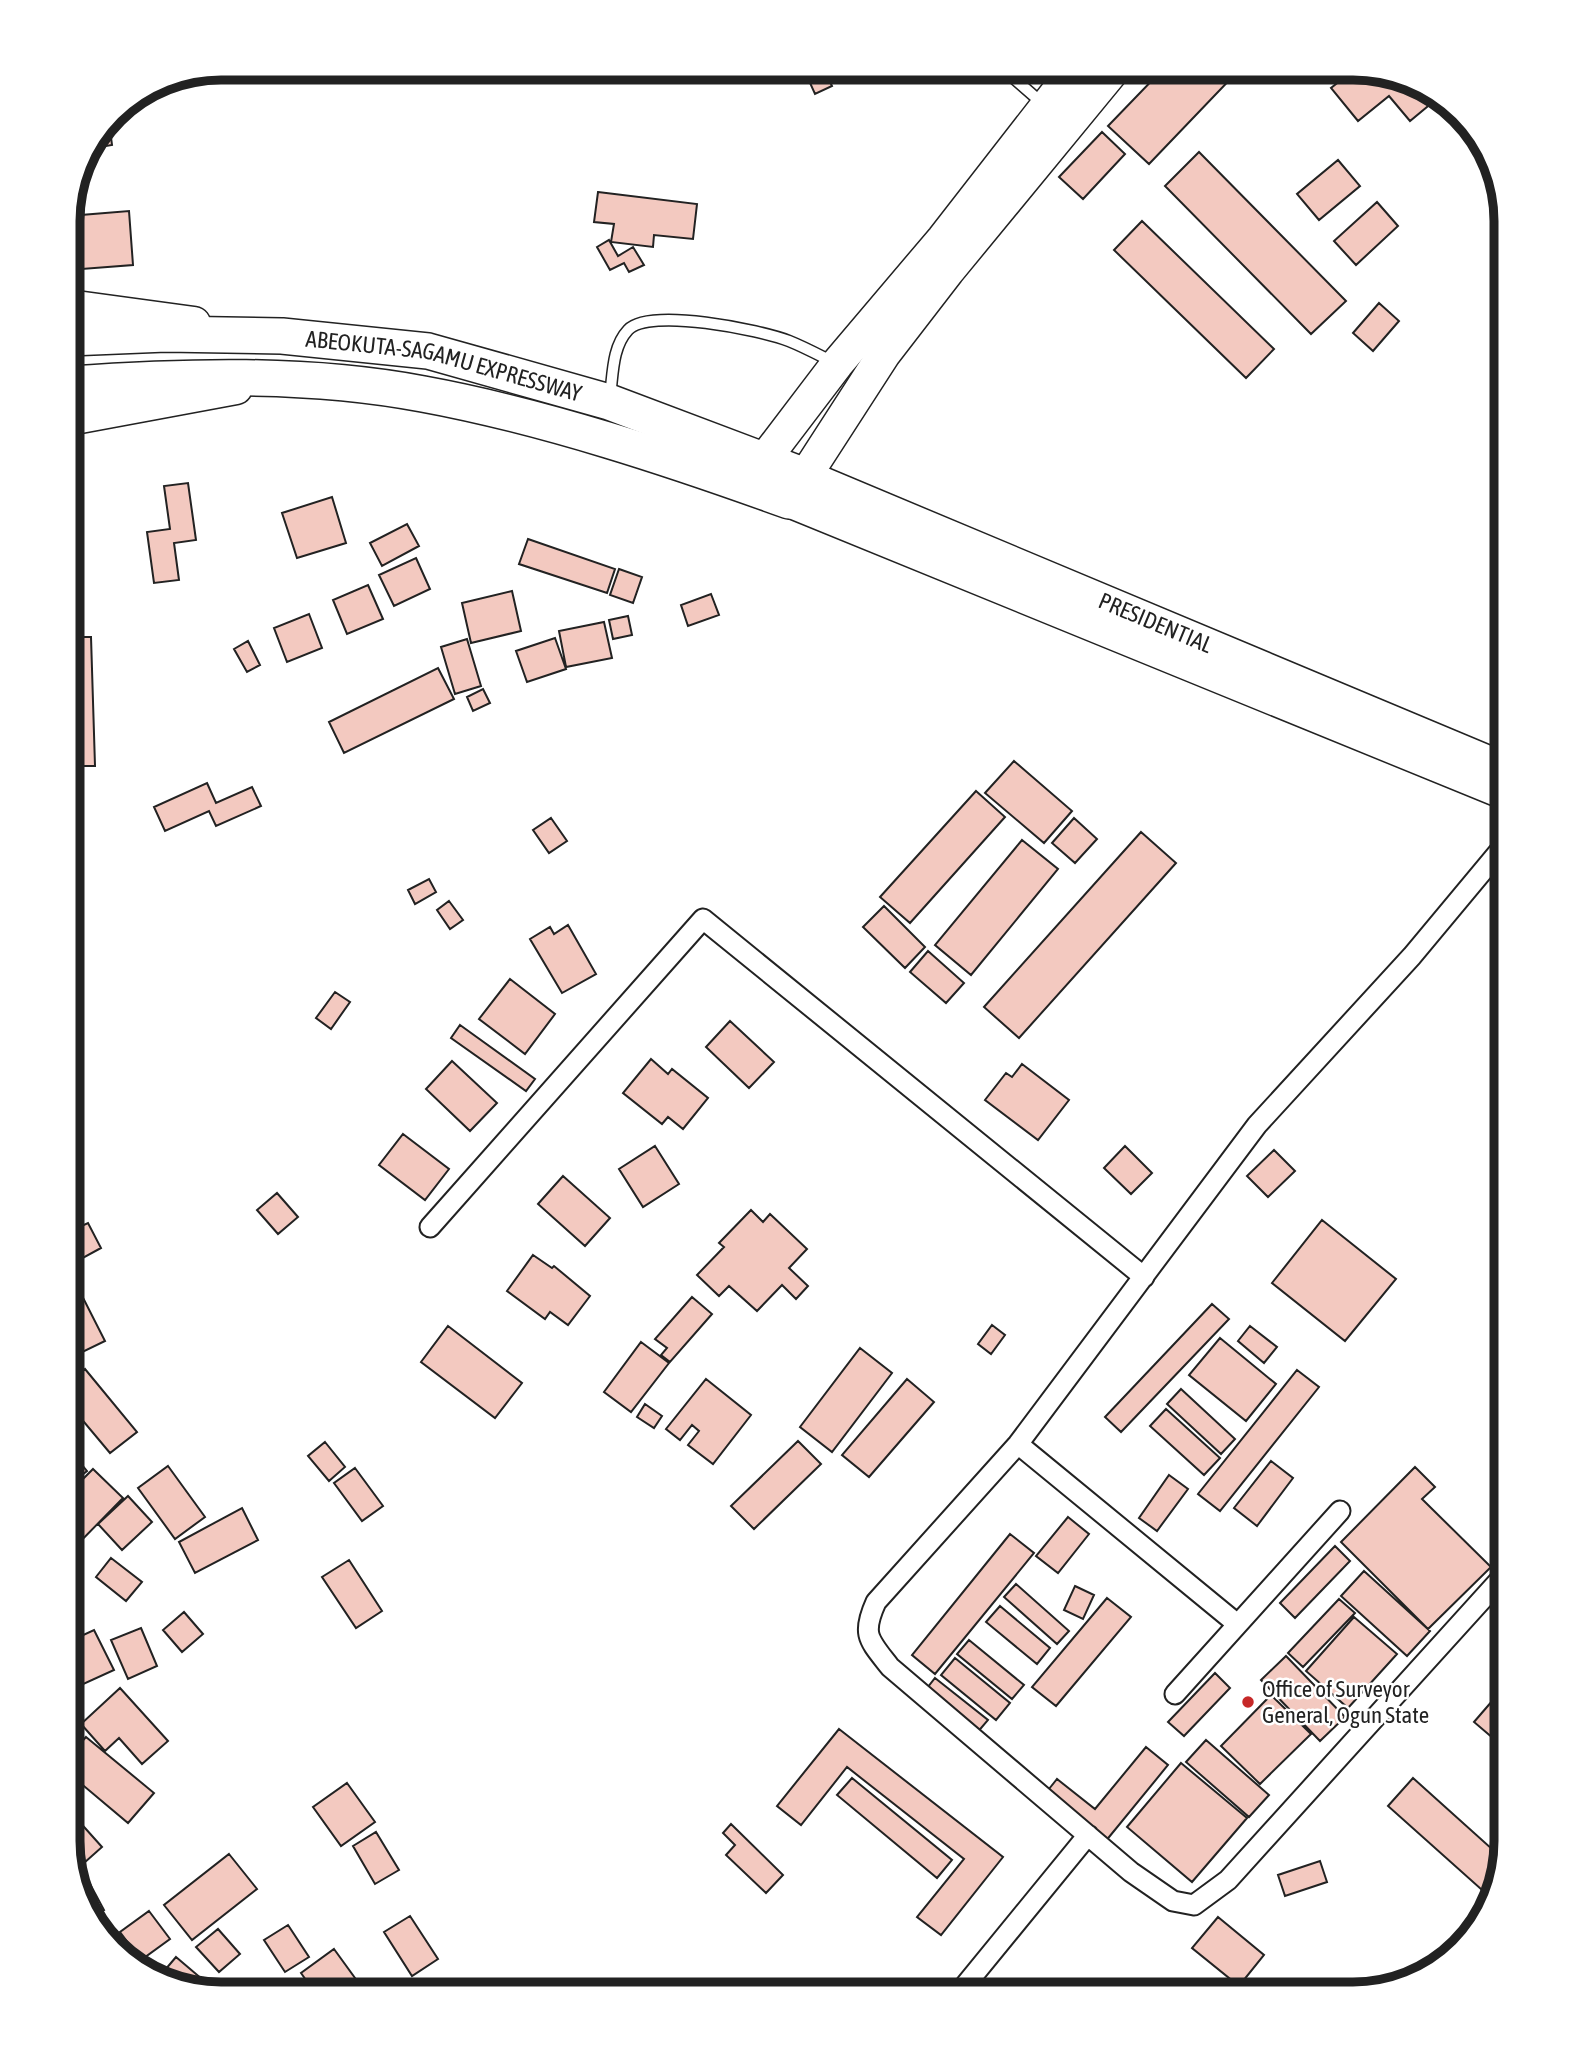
<svg xmlns="http://www.w3.org/2000/svg" width="1575" height="2062" font-family="'Asap Condensed',sans-serif">
  <style>
    .building { fill: #f3c9c0; stroke: #222; stroke-width: 2 }
    .lines { fill: none; stroke-linecap: round; stroke-linejoin: round }
    .lane-casing { stroke: #222; stroke-width: 13 }
    .street-casing { stroke: #222; stroke-width: 23 }
    .primary-casing { stroke: #222; stroke-width: 35 }
    .highway-casing { stroke: #222; stroke-width: 38 }
    .lane { stroke: #fff; stroke-width: 10 }
    .street { stroke: #fff; stroke-width: 19 }
    .primary { stroke: #fff; stroke-width: 32 }
    .highway { stroke: #fff; stroke-width: 35 }
    .poi-dot { fill: #c62828; stroke: #fff; stroke-width: 2.5 }
    .labels { text-anchor: middle; stroke-width: 5; stroke-linejoin: round; paint-order: stroke }
    .street-label { font-size: 23px; fill: #222; stroke: #fff }
    .poi-label { font-size: 23px; fill: #222; stroke: #fff; text-anchor: start }
    .rim { fill: none; stroke: #222; stroke-width: 9 }
  </style>
  <rect width="100%" height="100%" fill="#fff"/>
  <!-- building -->
  <path class="building" d="M818,68H831L825,71L832,86L815,94L806,74Z
    M1163,69H1240L1149,164L1108,126Z
    M1355,69L1430,89L1439,97L1410,121L1389,96L1358,121L1331,88Z
    M109,122L112,145L88,149Z
    M1102,132L1125,154L1083,199L1059,177Z
    M1199,152L1346,301L1311,334L1165,186Z
    M1338,160L1360,186L1319,220L1297,194Z
    M598,192L697,204L693,239L654,235L653,247L611,242L614,224L594,222Z
    M1377,202L1398,226L1356,265L1334,241Z
    M129,211L133,265L69,270V216Z
    M1142,221L1274,349L1246,378L1114,250Z
    M609,240L618,256L633,247L644,265L629,272L624,263L610,270L597,247Z
    M1379,303L1399,321L1373,351L1353,333Z
    M188,483L196,540L174,543L179,580L154,583L147,532L170,529L164,486Z
    M332,497L346,543L297,558L282,513Z
    M407,524L419,546L382,566L370,543Z
    M528,539L615,569L607,593L519,564Z
    M416,558L430,589L394,606L379,575Z
    M619,569L642,577L633,603L610,595Z
    M368,585L383,619L347,634L333,600Z
    M512,591L521,631L471,643L462,603Z
    M711,594L719,615L688,626L681,605Z
    M309,614L322,648L287,662L274,628Z
    M628,616L632,635L613,639L609,620Z
    M604,622L612,658L566,667L559,631Z
    M69,637H91L95,766H68Z
    M555,638L566,669L527,682L516,651Z
    M467,639L481,686L455,694L441,647Z
    M248,641L260,665L247,672L234,649Z
    M438,668L454,699L344,753L329,722Z
    M483,689L490,703L473,711L467,697Z
    M1014,761L1072,811L1044,843L985,793Z
    M207,783L216,803L252,787L261,806L216,826L209,811L165,831L154,807Z
    M976,791L1005,817L910,923L880,897Z
    M551,818L567,841L549,853L533,830Z
    M1074,818L1097,839L1075,863L1052,843Z
    M1141,832L1176,863L1019,1038L984,1007Z
    M1022,840L1058,869L971,975L935,945Z
    M429,879L436,892L415,904L408,890Z
    M449,901L463,920L450,929L437,910Z
    M884,906L925,947L905,968L863,927Z
    M568,925L596,974L562,993L530,939L550,927L554,934Z
    M928,951L964,983L946,1003L910,972Z
    M510,979L555,1014L525,1054L479,1019Z
    M335,992L350,1002L331,1029L316,1018Z
    M730,1021L774,1062L749,1088L706,1047Z
    M460,1025L535,1079L526,1091L451,1038Z
    M651,1059L668,1074L672,1069L708,1098L683,1129L668,1117L662,1124L623,1093Z
    M452,1061L497,1103L470,1131L426,1089Z
    M1022,1064L1069,1100L1038,1140L985,1100L1006,1073L1012,1077Z
    M403,1134L449,1169L425,1200L379,1165Z
    M655,1146L679,1184L643,1207L619,1169Z
    M1125,1146L1152,1173L1131,1194L1104,1168Z
    M1274,1150L1295,1171L1268,1197L1247,1176Z
    M563,1176L610,1218L585,1246L538,1204Z
    M277,1193L298,1217L278,1234L257,1210Z
    M751,1210L763,1222L770,1214L807,1249L789,1268L808,1286L796,1299L782,1285L757,1311L729,1286L719,1296L697,1275L724,1247L719,1243Z
    M1322,1220L1396,1279L1345,1341L1272,1283Z
    M68,1221L73,1230L88,1223L101,1248L81,1259L77,1252L68,1256Z
    M533,1255L552,1268L554,1266L590,1296L568,1325L550,1312L545,1319L507,1291Z
    M74,1280L105,1341L68,1359V1283Z
    M692,1297L712,1314L670,1362L661,1355L667,1348L655,1339Z
    M1212,1304L1229,1319L1121,1432L1105,1417Z
    M992,1325L1005,1335L991,1354L978,1344Z
    M448,1326L522,1383L495,1418L421,1362Z
    M1250,1326L1277,1347L1264,1363L1238,1341Z
    M1220,1338L1276,1384L1246,1421L1189,1375Z
    M641,1342L669,1363L631,1412L604,1392Z
    M860,1348L892,1373L832,1452L800,1427Z
    M85,1369L137,1432L110,1453L68,1403V1383Z
    M1297,1370L1319,1387L1220,1511L1198,1494Z
    M706,1379L751,1415L713,1464L688,1445L699,1431L692,1425L680,1440L666,1429Z
    M907,1379L934,1402L869,1477L842,1455Z
    M1181,1389L1235,1439L1221,1454L1167,1404Z
    M645,1404L662,1416L654,1428L637,1417Z
    M1166,1409L1220,1458L1204,1475L1150,1426Z
    M798,1441L821,1464L754,1529L731,1506Z
    M325,1442L345,1467L329,1481L308,1456Z
    M68,1448L87,1471L68,1486Z
    M1271,1461L1293,1478L1257,1526L1234,1508Z
    M168,1466L205,1517L175,1539L138,1488Z
    M1415,1467L1435,1487L1422,1499L1491,1567L1428,1629L1341,1542Z
    M355,1468L383,1506L362,1521L334,1483Z
    M93,1469L123,1498L68,1554V1494Z
    M1169,1475L1188,1489L1157,1531L1139,1518Z
    M128,1496L152,1522L122,1550L98,1524Z
    M242,1508L258,1540L195,1573L179,1542Z
    M1068,1517L1089,1534L1058,1573L1036,1556Z
    M1010,1534L1034,1553L935,1674L912,1655Z
    M1335,1546L1350,1561L1295,1618L1280,1603Z
    M111,1558L142,1582L126,1601L96,1577Z
    M349,1560L382,1611L356,1628L322,1577Z
    M1364,1571L1430,1631L1407,1656L1341,1596Z
    M1016,1584L1069,1631L1057,1644L1004,1597Z
    M1075,1586L1094,1595L1083,1619L1064,1610Z
    M1107,1598L1131,1617L1056,1706L1032,1687Z
    M1339,1599L1355,1613L1303,1667L1288,1653Z
    M1000,1606L1050,1648L1037,1664L986,1622Z
    M184,1612L203,1634L182,1652L163,1630Z
    M1354,1617L1397,1654L1348,1708L1306,1671Z
    M141,1628L157,1666L128,1679L111,1640Z
    M94,1630L114,1670L68,1691V1642Z
    M969,1640L1024,1685L1012,1699L957,1654Z
    M1286,1656L1345,1717L1320,1741L1261,1680Z
    M955,1658L1010,1703L996,1720L941,1675Z
    M1215,1673L1230,1688L1184,1736L1168,1722Z
    M935,1678L988,1720L976,1734L924,1692Z
    M120,1688L168,1741L142,1764L119,1738L105,1751L81,1724Z
    M1271,1695L1311,1734L1260,1784L1221,1746Z
    M1493,1700L1507,1712V1750L1474,1722Z
    M839,1729L1003,1857L941,1935L917,1917L964,1859L847,1767L801,1825L777,1806Z
    M86,1737L154,1793L128,1823L78,1781L71,1788L68,1786V1757Z
    M1206,1740L1269,1795L1249,1817L1186,1762Z
    M1146,1747L1168,1765L1105,1842L1045,1794L1057,1779L1095,1809Z
    M1181,1763L1247,1818L1192,1882L1127,1827Z
    M852,1778L952,1860L937,1878L837,1795Z
    M1413,1778L1502,1858L1491,1898L1388,1806Z
    M347,1783L375,1822L341,1846L313,1807Z
    M68,1809L102,1847L84,1863L68,1840Z
    M731,1824L783,1875L766,1893L726,1855L735,1845L723,1833Z
    M376,1832L399,1870L375,1884L353,1846Z
    M1507,1834V1841L1503,1853L1496,1846Z
    M229,1854L257,1889L192,1940L164,1905Z
    M1320,1861L1327,1882L1285,1896L1278,1875Z
    M90,1884L104,1910L91,1917L83,1888Z
    M149,1911L170,1939L141,1960L120,1932Z
    M410,1916L438,1959L412,1976L384,1932Z
    M1218,1917L1264,1955L1239,1986L1192,1948Z
    M288,1925L309,1957L285,1972L264,1940Z
    M218,1929L240,1954L219,1972L196,1947Z
    M334,1949L355,1978L332,1994H316L301,1973Z
    M176,1957L209,1985L205,1989L159,1977Z"/>
  <g class="lines">
    <defs>
      <path id="lane" d="M1002,68L1042,103
        M610,396C613,375 612,347 628,330C649,307 761,330 789,341C804,347 819,355 833,362"/>
      <path id="street" d="M430,1227L703,919L1144,1277
        M1018,1444L1236,1623
        M1507,1572L1228,1880L1194,1905L1173,1901L1131,1872L890,1667C869,1640 861,1635 876,1602L1018,1444L1257,1125L1412,956L1507,842
        M1175,1694L1340,1511
        M958,1994L1088,1835"/>
      <g id="primary">
        <path d="M1115,68L948,271L884,354L789,501L1507,794"/>
        <path d="M69,306L194,323"/>
        <path d="M69,419L236,388"/>
        <path id="s1" d="M805,476L1507,770"/>
        <path d="M748,481L837,364L943,239L1076,68"/>
      </g>
      <g id="highway">
        <path id="s2" d="M69,338L166,334L282,336L428,351L609,402L805,476"/>
        <path d="M69,384C185,376 307,372 423,394C543,416 673,459 789,501"/>
      </g>
    </defs>
    <!-- lane casing -->
    <use href="#lane" class="lane-casing"/>
    <!-- street casing -->
    <use href="#street" class="street-casing"/>
    <!-- primary casing -->
    <use href="#primary" class="primary-casing"/>
    <!-- highway casing -->
    <use href="#highway" class="highway-casing"/>
    <!-- lane -->
    <use href="#lane" class="lane"/>
    <!-- street -->
    <use href="#street" class="street"/>
    <!-- primary -->
    <use href="#primary" class="primary"/>
    <!-- highway -->
    <use href="#highway" class="highway"/>
  </g>
  <!-- markers -->
  <circle class="poi-dot" cx="1248" cy="1702" r="7"/>
  <g class="labels">
    <!-- street labels -->
    <g class="street-label">
      <text dy="8" stroke="none"><textPath href="#s2" startOffset="378">ABEOKUTA-SAGAMU EXPRESSWAY</textPath></text>
      <text dy="8" stroke="none"><textPath href="#s1" startOffset="380">PRESIDENTIAL</textPath></text>
    </g>
    <!-- poi labels -->
    <g class="poi-label">
      <text x="1262" y="1697">Office of Surveyor<tspan x="1262" dy="26">General, Ogun State</tspan></text>
    </g>
  </g>
  <!-- crop -->
  <path d="M0 0H1575V2062H0ZM221 80H1353A141 141 0 0 1 1494 221V1841A141 141 0 0 1 1353 1982H221A141 141 0 0 1 80 1841V221A141 141 0 0 1 221 80Z" fill="#fff" fill-rule="evenodd"/>
  <path class="rim" d="M221 80H1353A141 141 0 0 1 1494 221V1841A141 141 0 0 1 1353 1982H221A141 141 0 0 1 80 1841V221A141 141 0 0 1 221 80Z"/>
</svg>
